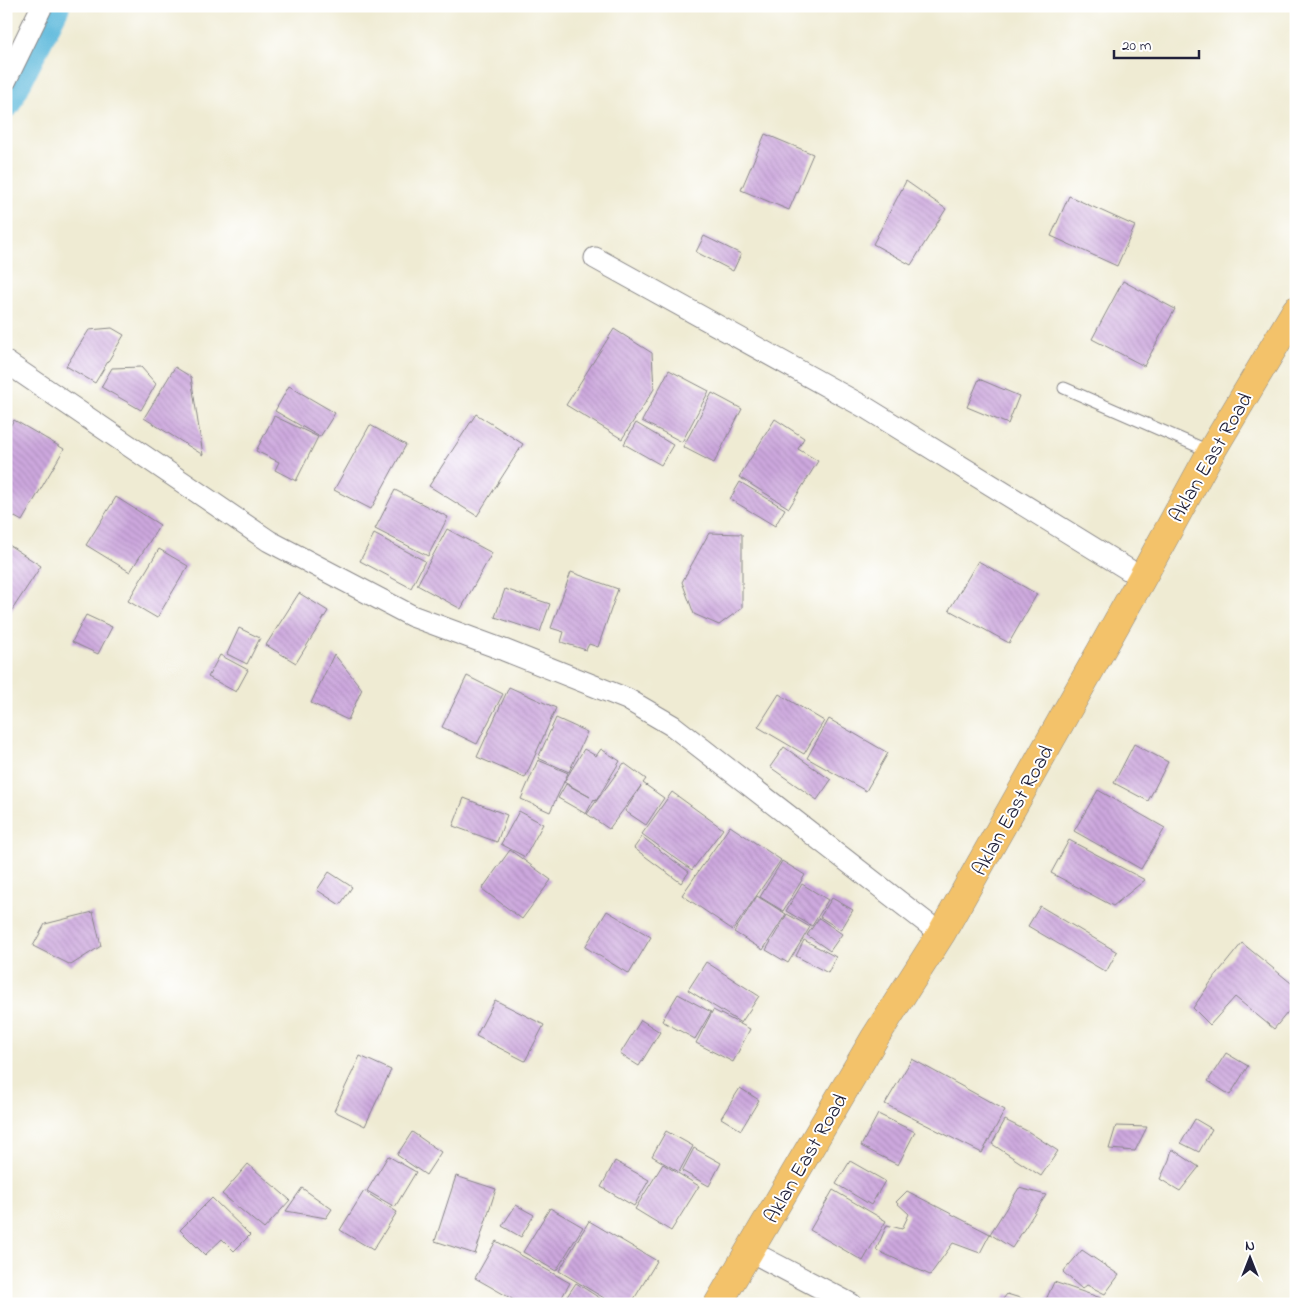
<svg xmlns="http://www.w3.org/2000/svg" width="1302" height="1310" font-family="'Indie Flower',sans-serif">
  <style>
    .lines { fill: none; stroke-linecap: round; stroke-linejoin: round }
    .canal { stroke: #5ebadc; stroke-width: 30 }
    .building { fill: url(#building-back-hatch) }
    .service-casing { stroke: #888687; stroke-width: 13 }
    .minor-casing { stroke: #888687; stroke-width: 23 }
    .primary-casing { stroke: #888687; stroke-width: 29 }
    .service { stroke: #fff; stroke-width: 11 }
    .minor { stroke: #fff; stroke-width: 21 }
    .primary { stroke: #f3c26a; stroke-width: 28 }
    .labels { text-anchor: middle; stroke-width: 4; stroke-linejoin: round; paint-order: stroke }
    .street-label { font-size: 21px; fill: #22223b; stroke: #fff }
  </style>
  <defs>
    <pattern id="building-back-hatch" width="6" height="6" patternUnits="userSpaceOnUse" patternTransform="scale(1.25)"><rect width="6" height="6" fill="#cca7dd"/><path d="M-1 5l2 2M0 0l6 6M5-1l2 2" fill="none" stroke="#af8fbf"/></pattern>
  </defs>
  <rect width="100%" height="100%" fill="#fff"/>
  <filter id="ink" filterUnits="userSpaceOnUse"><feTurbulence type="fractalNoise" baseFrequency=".02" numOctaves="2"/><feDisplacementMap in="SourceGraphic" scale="10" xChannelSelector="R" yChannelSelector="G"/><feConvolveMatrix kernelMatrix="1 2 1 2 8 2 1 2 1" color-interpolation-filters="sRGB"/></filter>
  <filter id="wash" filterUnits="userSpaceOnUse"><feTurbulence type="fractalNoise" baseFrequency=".0096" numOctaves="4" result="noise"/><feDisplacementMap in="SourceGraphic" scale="20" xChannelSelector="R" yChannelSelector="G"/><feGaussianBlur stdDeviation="1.12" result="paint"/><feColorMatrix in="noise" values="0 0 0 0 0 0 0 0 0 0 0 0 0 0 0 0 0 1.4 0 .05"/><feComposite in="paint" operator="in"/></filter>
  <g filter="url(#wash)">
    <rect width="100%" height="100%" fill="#efebd3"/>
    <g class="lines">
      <!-- canal -->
      <path class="canal" d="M6,103L55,6"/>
    </g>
    <g id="blocks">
      <!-- building -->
      <path class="building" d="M765,134L813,154L789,210L741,190Z
        M906,181L946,209L911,265L873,244Z
        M1069,196L1135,226L1117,266L1051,236Z
        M704,236L741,254L733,271L696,252Z
        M1123,281L1175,309L1144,366L1092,339Z
        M112,328L124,335L95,383L66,366L89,330Z
        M614,329L652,353L654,389L622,439L566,405Z
        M141,367L156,384L141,410L101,387L112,368Z
        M175,367L191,377L203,455L144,418Z
        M669,370L709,391L682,442L642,421Z
        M979,379L1019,396L1008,424L967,407Z
        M289,386L335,413L320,437L275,411Z
        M712,393L742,409L714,463L683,447Z
        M476,414L523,444L477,516L429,486Z
        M274,416L318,437L296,481L275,470L279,462L256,451Z
        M775,419L804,438L798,449L818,461L789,508L739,477Z
        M14,420L64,449L22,521L6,512V432Z
        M636,423L673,445L661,465L624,444Z
        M370,425L406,445L371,509L334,490Z
        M740,482L785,509L775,526L730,499Z
        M395,490L448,517L428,556L375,529Z
        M116,497L160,525L130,572L86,545Z
        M447,529L492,553L461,609L417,585Z
        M709,533L742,534V608L719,625L694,614L682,582Z
        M374,534L425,561L411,588L360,561Z
        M6,543L41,566L10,613L6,611Z
        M159,549L188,566L157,618L128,601Z
        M978,561L1037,594L1009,643L949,610Z
        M571,572L618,589L598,647L589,644L586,650L561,642L564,632L551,628Z
        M505,589L550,604L540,632L495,617Z
        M299,593L328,611L296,663L266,645Z
        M86,615L112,627L98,654L72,642Z
        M239,628L260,638L247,664L227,654Z
        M334,654L362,689L348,720L311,703Z
        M220,655L248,670L236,692L208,677Z
        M467,676L503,694L477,744L442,727Z
        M509,687L556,708L525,778L477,757Z
        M779,694L824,721L804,754L758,727Z
        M556,718L587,732L569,772L538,758Z
        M829,719L888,753L866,791L807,758Z
        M1134,744L1168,762L1148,801L1114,783Z
        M784,747L831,780L817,800L770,767Z
        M584,749L596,756L601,749L620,761L596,801L594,799L586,814L558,798L566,784L590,797L564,782Z
        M538,760L568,773L550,812L521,799Z
        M624,763L646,779L643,783L664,798L646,825L625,811L641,786L609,829L587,814Z
        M1098,790L1165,828L1141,869L1074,831Z
        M672,792L723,829L692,870L642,834Z
        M464,798L507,815L497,842L453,826Z
        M519,811L543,824L525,857L501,844Z
        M730,826L781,860L733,930L682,895Z
        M642,837L689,872L681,883L634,848Z
        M1069,840L1145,880L1113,906L1051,873Z
        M510,850L551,880L522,919L482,889Z
        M782,861L805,875L783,911L760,897Z
        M329,872L352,887L340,905L317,890Z
        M802,884L828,900L812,926L786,911Z
        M757,896L786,914L763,950L734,932Z
        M832,898L853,910L841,930L820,917Z
        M1040,906L1117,952L1106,972L1028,926Z
        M607,911L651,937L629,974L585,947Z
        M93,912L101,946L71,965L33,946L45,924Z
        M787,914L810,927L788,963L766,950Z
        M819,918L842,934L830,951L807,935Z
        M804,940L836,957L828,973L796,956Z
        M1242,943L1296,987V1002L1274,1029L1235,997L1210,1025L1193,1008L1213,979Z
        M706,962L759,996L741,1023L688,990Z
        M678,994L711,1012L695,1039L662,1021Z
        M495,1000L544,1025L525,1061L476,1036Z
        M713,1010L750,1029L733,1062L696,1043Z
        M641,1020L660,1032L639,1066L620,1054Z
        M1226,1053L1248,1066L1230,1095L1208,1081Z
        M360,1056L391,1070L365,1126L334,1111Z
        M912,1059L1005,1110L982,1153L885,1104Z
        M740,1088L759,1100L741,1130L721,1118Z
        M878,1114L915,1132L898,1165L861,1146Z
        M1195,1119L1212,1129L1199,1152L1181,1143Z
        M1005,1120L1029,1132L1058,1151L1041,1176L992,1144Z
        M1116,1126L1147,1127L1135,1151L1109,1149Z
        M666,1131L693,1146L679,1172L652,1156Z
        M412,1132L441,1152L426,1175L397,1155Z
        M694,1148L721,1163L709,1186L682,1171Z
        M1172,1149L1199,1167L1180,1191L1160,1179L1169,1160Z
        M388,1156L416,1172L395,1207L367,1191Z
        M615,1161L649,1180L634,1206L601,1187Z
        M850,1161L885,1181L871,1205L836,1184Z
        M248,1164L290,1200L264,1229L222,1194Z
        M663,1164L699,1186L671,1231L635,1209Z
        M456,1176L496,1189L475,1254L435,1241Z
        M302,1188L332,1209L326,1218L286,1211Z
        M1019,1188L1046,1195L1012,1248L990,1234Z
        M833,1190L886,1221L863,1261L810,1230Z
        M364,1191L397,1212L373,1250L340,1230Z
        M907,1191L990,1234L980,1253L953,1243L930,1275L876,1250L887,1225L902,1229L909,1214L896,1202Z
        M212,1198L250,1235L234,1251L222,1239L205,1255L180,1230Z
        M516,1205L534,1215L521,1237L502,1226Z
        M550,1208L583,1227L556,1271L523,1252Z
        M589,1221L657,1261L631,1304H614L559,1271Z
        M496,1241L570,1283L558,1304H521L475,1278Z
        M1082,1250L1119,1275L1105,1294L1087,1285L1082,1289L1063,1272Z
        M1054,1282L1104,1299L1102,1304H1044Z
        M576,1283L609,1304H562Z
        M1007,1294L1033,1302L1031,1304H999Z"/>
    </g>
  </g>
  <g filter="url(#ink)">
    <use href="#blocks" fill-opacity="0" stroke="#888687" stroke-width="1"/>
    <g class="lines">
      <defs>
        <path id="service" d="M1064,388L1211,452"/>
        <path id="minor" d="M6,80L42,6
          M595,258L868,409L1142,578
          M6,362L269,541L412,616L504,650L627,699L673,726L941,934
          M750,1251L851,1304"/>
        <path id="primary" d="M718,1304L874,1039L941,934L1142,578L1211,452L1296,310"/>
      </defs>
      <!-- service casing -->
      <use href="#service" class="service-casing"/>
      <!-- minor casing -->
      <use href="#minor" class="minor-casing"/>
      <!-- primary casing -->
      <use href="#primary" class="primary-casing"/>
      <!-- service -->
      <use href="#service" class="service"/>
      <!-- minor -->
      <use href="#minor" class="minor"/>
      <!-- primary -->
      <use href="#primary" class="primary"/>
    </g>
  </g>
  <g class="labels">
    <!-- street labels -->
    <g class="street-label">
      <text transform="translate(1210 457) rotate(-60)" y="7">Aklan East Road</text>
      <text transform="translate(1012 810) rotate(-61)" y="7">Aklan East Road</text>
      <text transform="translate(805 1158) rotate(-60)" y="7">Aklan East Road</text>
    </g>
  </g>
  <!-- margin -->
  <rect width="1302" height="1310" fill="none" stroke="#fff" stroke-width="25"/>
  <!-- north arrow -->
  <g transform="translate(1250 1258)" stroke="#ffffff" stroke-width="4" paint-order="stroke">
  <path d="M0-4L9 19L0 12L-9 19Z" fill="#22223b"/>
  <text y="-8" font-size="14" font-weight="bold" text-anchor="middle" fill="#22223b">N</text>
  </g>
  <!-- scale -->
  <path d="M1114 50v8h85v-8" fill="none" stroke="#22223b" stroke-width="2.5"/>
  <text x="1122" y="50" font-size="15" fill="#22223b" stroke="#ffffff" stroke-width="4" paint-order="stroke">20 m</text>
</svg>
